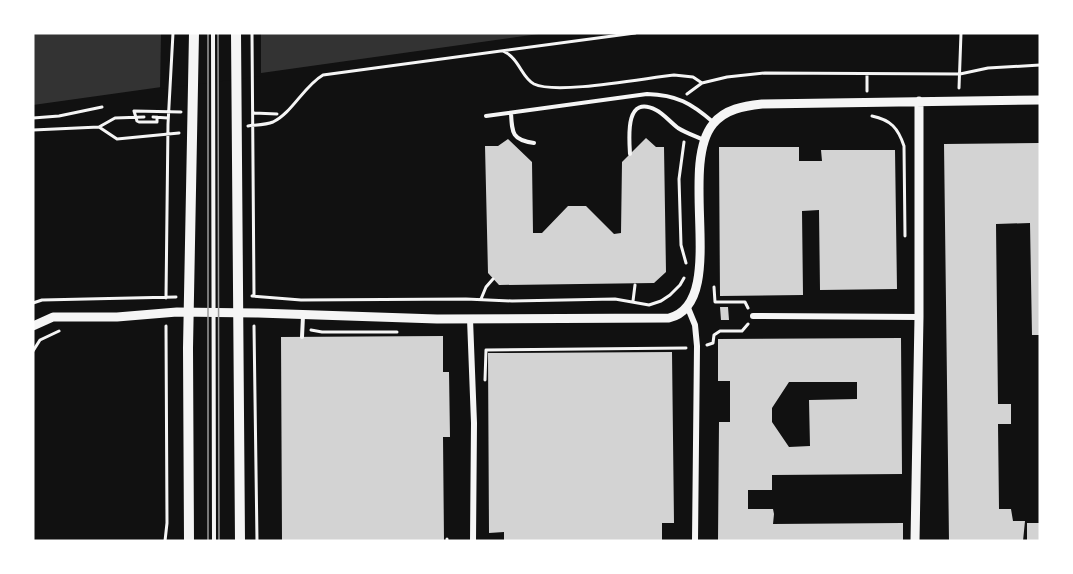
<svg xmlns="http://www.w3.org/2000/svg" width="1073" height="574" font-family="Jost,sans-serif">
  <style>
    .water { fill: #333 }
    .pier { fill: #111 }
    .building { fill: #d3d3d3; fill-rule: evenodd }
    .lines { fill: none; stroke-linecap: round; stroke-linejoin: round }
    .path { stroke: #f5f5f5; stroke-width: 3 }
    .service { stroke: #f5f5f5; stroke-width: 4 }
    .minor { stroke: #f5f5f5; stroke-width: 6 }
    .tertiary { stroke: #f5f5f5; stroke-width: 9 }
    .secondary { stroke: #f5f5f5; stroke-width: 10 }
    .tram { stroke: #9a9a9a; stroke-width: 1.5 }
  </style>
  <rect width="100%" height="100%" fill="#111"/>
  <!-- water -->
  <path class="water" d="M33,33H546L33,105Z"/>
  <!-- pier -->
  <path class="pier" d="M161,33H261V76L160,89Z"/>
  <!-- building -->
  <path class="building" d="M646,138L656,147H664L666,272L654,283L499,285L488,273L485,146H498L508,139L532,162L533,233H542L568,206H586L614,234L621,233L622,162Z
    M1040,143V335H1032L1030,223L996,224L998,404H1011V424H998L999,509H1011L1013,521H1025L1023,541H949L944,144Z
    M719,147H799V161H822L821,150H895L897,289L820,290L819,210L802,211L803,295L720,296Z
    M720,307H728L729,320H721Z
    M443,336V372H449L450,437H443L444,541H282L281,337Z
    M901,338L902,474L772,475V490H748V509H773L774,514L773,524L903,523V540L718,541L719,422H730V381H718V339ZM789,382H857V399L809,400L810,446L789,447L772,422V408Z
    M672,352L674,523H662V541H504V532L489,533L488,353Z
    M1027,523H1040V541H1027Z"/>
  <g class="lines">
    <!-- path -->
    <path class="path" d="M252,33L254,295
      M503,51C520,59 521,77 534,84C557,95 645,78 674,75L693,77L702,83
      M867,74V91
      M959,88L961,33
      M687,94L702,83L727,77L765,73L960,74L988,68L1040,65
      M253,113L277,114
      M872,116C891,120 898,128 904,146L905,236
      M153,117L168,118
      M157,117V122H139L137,121L134,111L181,112
      M33,118L59,116L102,107
      M248,126C256,125 266,125 273,122C292,113 304,86 323,75L635,33
      M99,127L115,118L144,117
      M33,130L99,127L117,139L179,133
      M684,142L679,179L681,245L686,263
      M714,287L715,302H745L748,308
      M252,296L301,300L466,299L512,301L615,299L649,305L661,301L670,295L680,285L684,278
      M166,298L168,124L173,33
      M481,299L486,287L493,279
      M633,301L635,285
      M33,303L42,300L176,297
      M254,326L257,541
      M311,330L322,332H397
      M707,345L713,343L714,335L720,331H742L748,324
      M33,351L40,340L59,331
      M485,380L486,350L686,348
      M165,541L167,523L166,326
      M447,541V539"/>
    <!-- service -->
    <path class="service" d="M213,33L214,541
      M511,113C512,133 512,140 534,143
      M486,116L647,94C677,95 691,103 713,122
      M630,154C629,137 625,94 656,110C664,114 670,122 678,128C686,133 695,136 704,140
      M302,337L303,316"/>
    <!-- minor -->
    <path class="minor" d="M688,308L695,325L697,346L695,541
      M753,316L919,317
      M470,319L474,423L473,541"/>
    <!-- tertiary -->
    <path class="tertiary" d="M33,326L53,317H117L177,312L258,313L437,319L669,318C729,303 677,168 713,124C725,109 744,106 762,104L1040,100
      M915,541L919,317V101"/>
    <!-- secondary -->
    <path class="secondary" d="M236,33L240,541
      M189,541L188,348L194,33"/>
    <!-- tram -->
    <path class="tram" d="M218,33L219,541
      M208,541V33"/>
  </g>
  <!-- border -->
  <rect width="1073" height="574" fill="none" stroke="#ffffff" stroke-width="69"/>
</svg>
